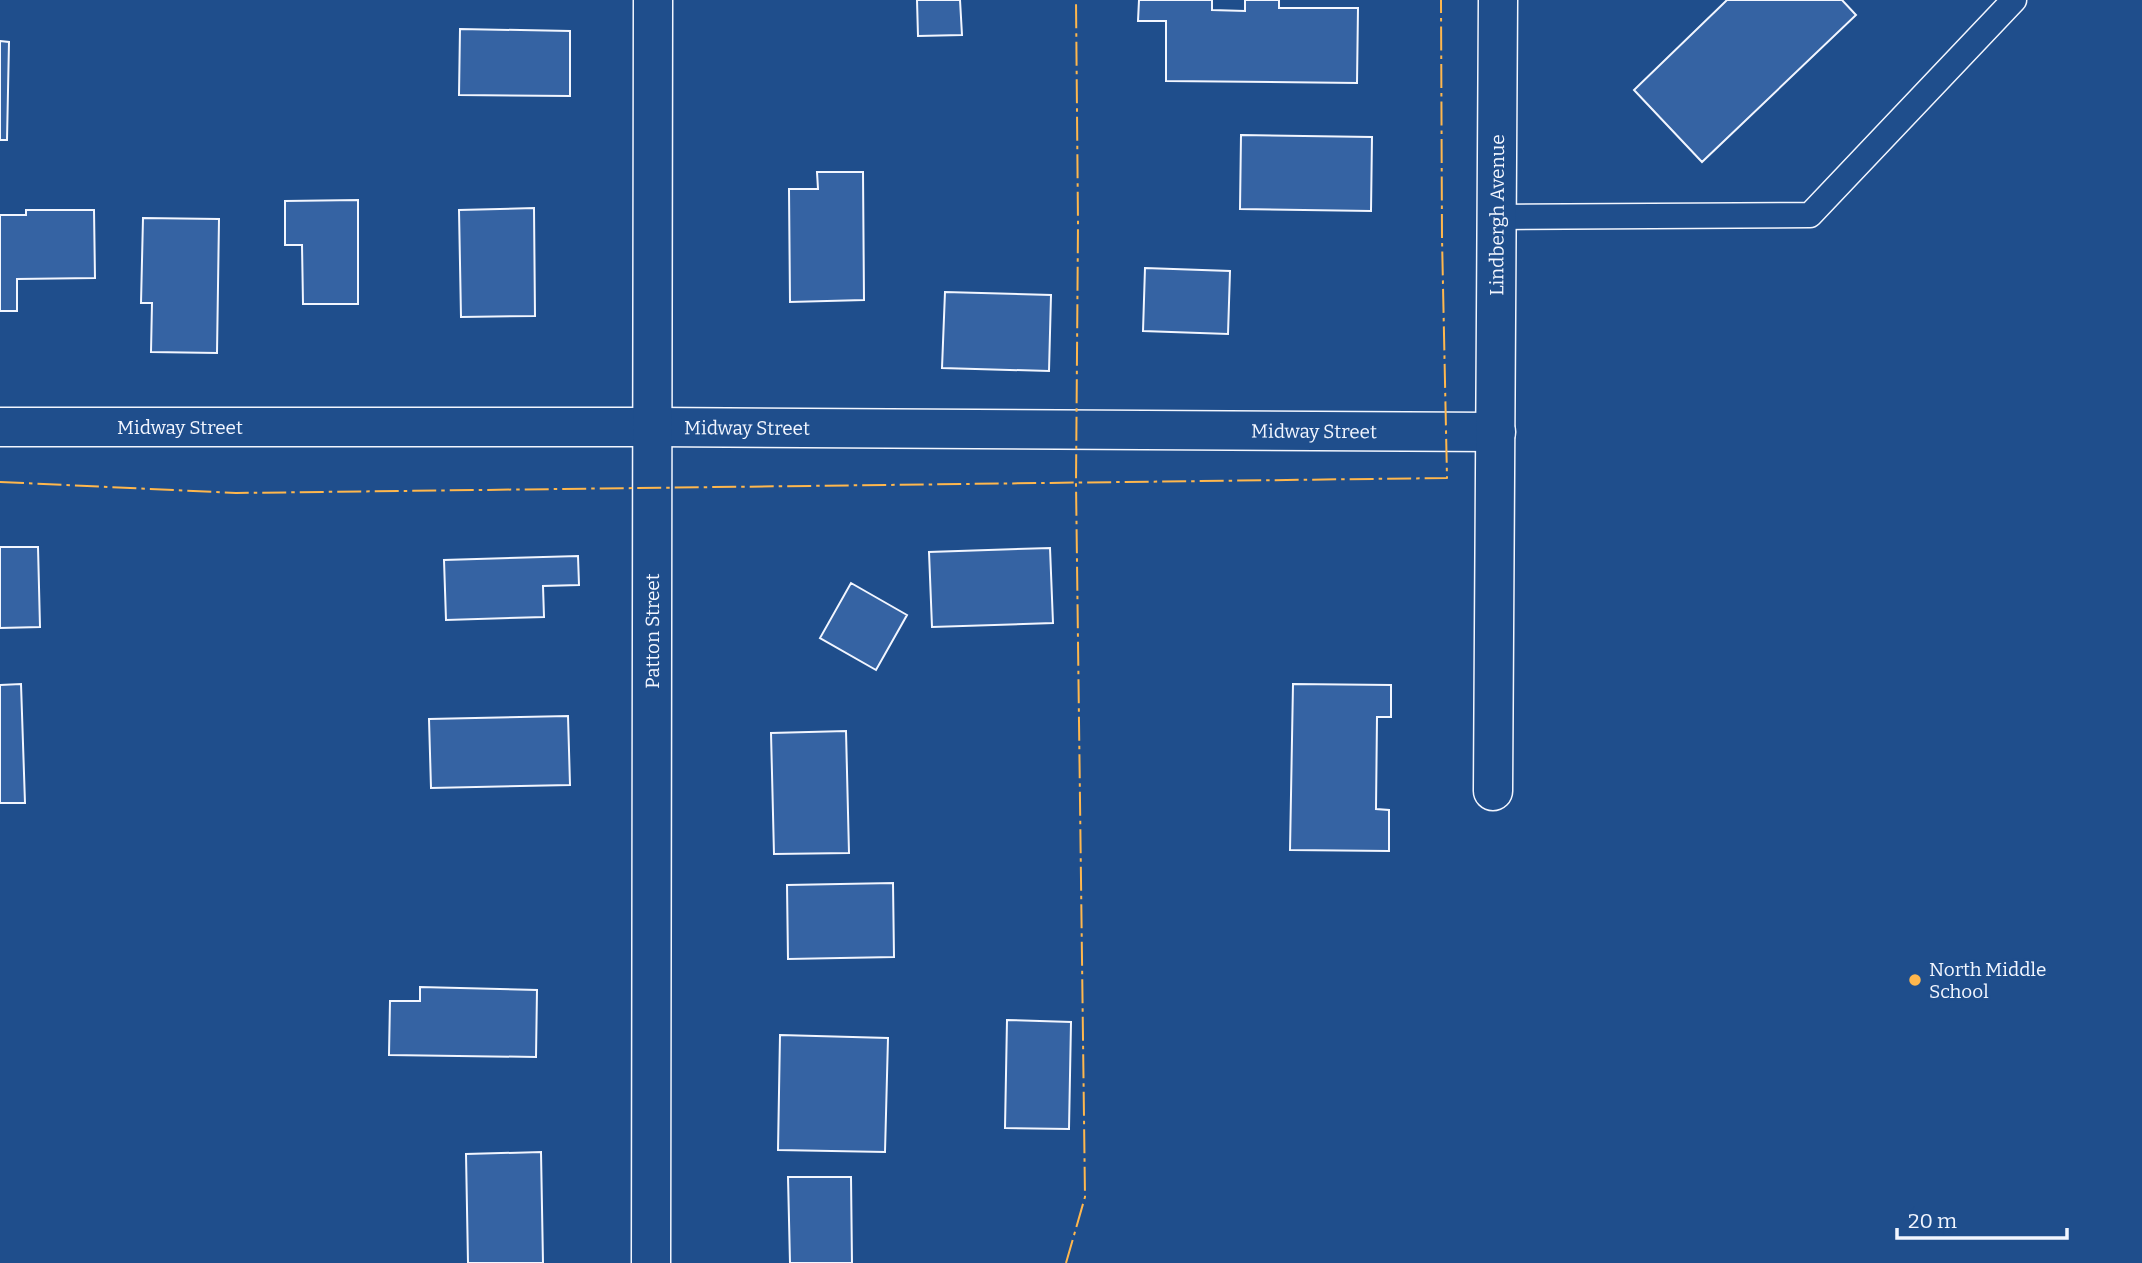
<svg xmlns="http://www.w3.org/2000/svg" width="2142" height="1263" font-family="Bitter,serif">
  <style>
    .building { fill: #3563a3; stroke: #f2f6ff; stroke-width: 2 }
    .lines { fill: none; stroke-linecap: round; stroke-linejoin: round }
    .lane-casing { stroke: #f2f6ff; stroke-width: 27 }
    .street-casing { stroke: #f2f6ff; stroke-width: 41 }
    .lane { stroke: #1f4e8c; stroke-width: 24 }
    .street { stroke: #1f4e8c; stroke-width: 38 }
    .power { stroke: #ffb74d; stroke-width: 2; stroke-dasharray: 24 5 3.5 5; stroke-linecap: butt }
    .poi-dot { fill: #ffb74d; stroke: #1f4e8c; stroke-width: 2.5 }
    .labels { text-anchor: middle; stroke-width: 5; stroke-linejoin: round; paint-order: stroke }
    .street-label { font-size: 19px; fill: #f2f6ff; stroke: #1f4e8c }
    .poi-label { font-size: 19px; fill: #f2f6ff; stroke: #1f4e8c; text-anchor: start }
  </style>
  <rect width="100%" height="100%" fill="#1f4e8c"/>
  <!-- building -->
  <path class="building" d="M917,0H960L962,35L918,36Z
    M1139,0H1212V10L1245,11V0H1279V8H1358L1357,83L1166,81V21H1138Z
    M1727,0H1842L1856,15L1702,162L1634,90Z
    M460,29L570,31V96L459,95Z
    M0,41L9,42L7,140H0Z
    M1241,135L1372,137L1371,211L1240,209Z
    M817,172H863L864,300L790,302L789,189H818Z
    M358,200V304H303L302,245H285V201Z
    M534,208L535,316L461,317L459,210Z
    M26,210H94L95,278L17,279V311H0V215H26Z
    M143,218L219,219L217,353L151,352L152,303H141Z
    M1145,268L1230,271L1228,334L1143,331Z
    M945,292L1051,295L1049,371L942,368Z
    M0,547H38L40,627L0,628Z
    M1050,548L1053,623L932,627L929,552Z
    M578,556L579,585L543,586L544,617L446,620L444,560Z
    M851,583L907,615L876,670L820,638Z
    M21,684L25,803H0V685Z
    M1293,684L1391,685V717H1377L1376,809L1389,810V851L1290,850Z
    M568,716L570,785L431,788L429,719Z
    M846,731L849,853L774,854L771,733Z
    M893,883L894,957L788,959L787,885Z
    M420,987L537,990L536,1057L389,1055L390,1001H420Z
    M1007,1020L1071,1022L1069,1129L1005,1128Z
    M780,1035L888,1038L885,1152L778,1150Z
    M541,1152L543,1263H468L466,1154Z
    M788,1177H851L852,1263H790Z"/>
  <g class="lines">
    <defs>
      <path id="lane" d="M1497,217L1810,215L2014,0"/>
      <g id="street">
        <path id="s1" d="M0,427H654L1496,432"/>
        <path id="s2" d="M1493,791L1498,0"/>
        <path id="s3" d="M651,1263L653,0"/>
      </g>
    </defs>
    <!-- lane casing -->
    <use href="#lane" class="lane-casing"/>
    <!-- street casing -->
    <use href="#street" class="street-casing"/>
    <!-- lane -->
    <use href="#lane" class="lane"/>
    <!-- street -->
    <use href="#street" class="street"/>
    <!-- power -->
    <path class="power" d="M0,482L236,493L1447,478L1442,238L1441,0
      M1066,1263L1085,1197L1076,483L1078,224L1076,0"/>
  </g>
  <!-- markers -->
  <circle class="poi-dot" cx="1915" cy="980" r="7"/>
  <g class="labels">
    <!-- street labels -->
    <g class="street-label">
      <text dy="7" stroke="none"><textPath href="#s2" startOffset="576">Lindbergh Avenue</textPath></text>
      <text dy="7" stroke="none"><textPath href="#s1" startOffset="180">Midway Street</textPath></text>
      <text dy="7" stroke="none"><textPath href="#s1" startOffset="747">Midway Street</textPath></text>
      <text dy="7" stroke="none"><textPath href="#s1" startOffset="1314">Midway Street</textPath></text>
      <text dy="7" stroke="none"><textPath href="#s3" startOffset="632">Patton Street</textPath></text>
    </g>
    <!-- poi labels -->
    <g class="poi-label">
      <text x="1929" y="976">North Middle<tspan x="1929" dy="22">School</tspan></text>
    </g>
  </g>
  <!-- scale -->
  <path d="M1897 1228v10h170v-10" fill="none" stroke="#f2f6ff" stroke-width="3.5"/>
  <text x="1908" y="1228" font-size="21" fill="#f2f6ff" stroke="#1f4e8c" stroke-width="5" paint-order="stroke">20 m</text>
</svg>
